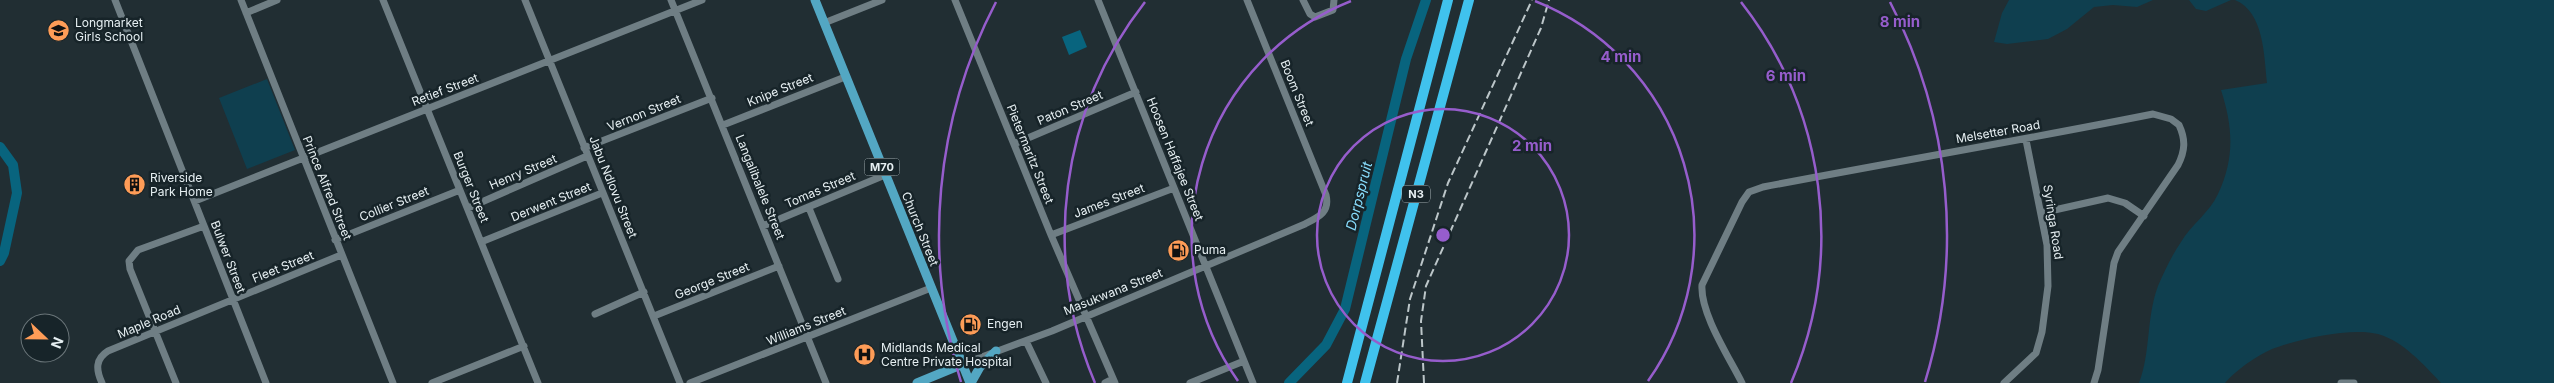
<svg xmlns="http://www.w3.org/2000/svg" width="2554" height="383" font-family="Inter,sans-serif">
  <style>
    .green { fill: #0f3f4f }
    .water { fill: #08647e }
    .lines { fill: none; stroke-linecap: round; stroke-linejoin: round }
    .river { stroke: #08647e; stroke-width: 10 }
    .minor { stroke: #6f7e84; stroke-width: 7 }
    .major { stroke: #53a7c3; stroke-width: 9 }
    .highway { stroke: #40c2ed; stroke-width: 10 }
    .rail { stroke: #bcc6c9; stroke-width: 2; stroke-dasharray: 8 4; stroke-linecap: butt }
    .ring { fill: none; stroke: #965dcc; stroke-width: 2.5 }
    .labels { text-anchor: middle; stroke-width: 5; stroke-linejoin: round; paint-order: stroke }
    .shield { fill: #172429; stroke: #a8b2b6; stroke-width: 1 }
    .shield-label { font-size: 11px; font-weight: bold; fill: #e6eff2 }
    .poi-label { font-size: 12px; fill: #e6eff2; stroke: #172429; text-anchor: start }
    .street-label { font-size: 12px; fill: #e6eff2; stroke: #172429 }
    .water-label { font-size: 14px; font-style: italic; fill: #88dcfc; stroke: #172429 }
    .centre { fill: #965dcc; stroke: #172429; stroke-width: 2.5 }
    .ring-label { font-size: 15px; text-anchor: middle; font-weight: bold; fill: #965dcc; stroke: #172429; stroke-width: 5; stroke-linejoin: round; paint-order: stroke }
  </style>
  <rect width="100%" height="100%" fill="#212e33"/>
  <!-- green -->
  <path class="green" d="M2009,0H2153L2137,7L2113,5L2094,7L2067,29L2048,39L2007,44L1994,42L2002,13Z
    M2189,0H2231L2206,11L2196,9Z
    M2235,0H2554V383H2441C2424,365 2403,341 2378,334C2351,327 2298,339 2272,349C2256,356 2236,370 2225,383H2139C2151,352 2146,318 2158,286C2164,272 2172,255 2181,242C2191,225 2210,212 2218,194C2235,158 2233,127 2221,90L2267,83C2264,55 2264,12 2235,0Z
    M267,79L295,150L247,169L219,98Z"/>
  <!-- water -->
  <path class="water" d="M1080,30L1087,47L1069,55L1062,37Z"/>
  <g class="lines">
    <!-- river -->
    <path class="river" d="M0,147L13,165L17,193L4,253L0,261
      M1289,383L1326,345L1345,309L1406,59L1426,0"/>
    <!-- minor -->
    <path class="minor" d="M115,0L266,383
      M241,0L393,383
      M383,0L538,383
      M525,0L680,383
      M671,0L826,383
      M955,0L1051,235L1115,383
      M1098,0L1253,383
      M1303,0L1310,14L1315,17L1333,10L1334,0
      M246,13L277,0
      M824,23L882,0
      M723,125L845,77
      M1014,144L1136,92
      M584,148L712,98
      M195,201L702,0
      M468,208L587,156
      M809,208L838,279
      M2041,213L2108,198L2125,203L2144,216
      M763,226L885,175
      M1051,235L1174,188
      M335,240L460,190
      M481,242L602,193
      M595,314L644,292
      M654,316L779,266
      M1026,341L1046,383
      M963,364L1052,331L1305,224C1319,217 1330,212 1326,195L1247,0
      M102,383C96,370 95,359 108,351L341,255
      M176,383L130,269L129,261L138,250L204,226
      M432,383L524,346
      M690,383L931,288
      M1105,383L1113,379
      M1190,383L1244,361
      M1742,383C1729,357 1700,313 1702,285L1742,202L1749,192L1763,187C1893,162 2023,140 2153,114L2171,119L2179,125C2186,140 2185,151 2178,165L2118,252L2114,263L2098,370L2094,383
      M2004,383L2036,353L2042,332L2048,286L2047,245L2026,140
      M2341,383H2354"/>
    <!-- major -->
    <path class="major" d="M815,0L970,383
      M917,383L963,364
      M971,383L980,367L996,351"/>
    <!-- highway -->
    <path class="highway" d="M1347,383L1448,0
      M1365,383L1469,0"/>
    <!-- rail -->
    <path class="rail" d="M1397,383L1410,299L1448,183L1532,0
      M1424,383L1421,321L1426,286L1541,28L1549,0"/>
  </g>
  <!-- distance rings -->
  <g class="ring">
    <circle cx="1443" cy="235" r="126"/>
    <path d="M1238 381A252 252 0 0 1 1351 1M1535 1A252 252 0 0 1 1648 381"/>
    <path d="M1095 383A378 378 0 0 1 1145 2M1741 2A378 378 0 0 1 1791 383"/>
    <path d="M961 382A504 504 0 0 1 996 2M1890 2A504 504 0 0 1 1925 382"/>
  </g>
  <!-- icons -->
  <defs>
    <symbol id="school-disc" viewBox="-11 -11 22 22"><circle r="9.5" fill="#fe9c57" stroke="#172429"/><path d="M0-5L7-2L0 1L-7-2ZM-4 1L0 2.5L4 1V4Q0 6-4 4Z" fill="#111"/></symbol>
    <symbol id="building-disc" viewBox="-11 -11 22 22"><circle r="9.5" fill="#fe9c57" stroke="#172429"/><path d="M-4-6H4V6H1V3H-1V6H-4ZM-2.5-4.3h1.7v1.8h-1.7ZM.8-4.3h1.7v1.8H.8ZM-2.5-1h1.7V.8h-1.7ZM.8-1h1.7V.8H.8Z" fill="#111"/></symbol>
    <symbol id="fuel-disc" viewBox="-11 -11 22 22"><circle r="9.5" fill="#fe9c57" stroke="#172429"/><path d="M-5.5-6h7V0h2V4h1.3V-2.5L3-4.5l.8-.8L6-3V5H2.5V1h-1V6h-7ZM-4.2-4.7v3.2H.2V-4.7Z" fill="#111"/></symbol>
    <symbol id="hospital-disc" viewBox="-11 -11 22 22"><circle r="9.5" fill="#fe9c57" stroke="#172429"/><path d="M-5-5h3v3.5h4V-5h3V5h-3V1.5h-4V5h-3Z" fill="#111"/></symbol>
  </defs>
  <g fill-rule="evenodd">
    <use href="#school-disc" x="46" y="18" width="25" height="25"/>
    <use href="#building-disc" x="122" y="172" width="25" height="25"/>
    <use href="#fuel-disc" x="1166" y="238" width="25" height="25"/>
    <use href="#fuel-disc" x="958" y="312" width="25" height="25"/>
    <use href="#hospital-disc" x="852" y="342" width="25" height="25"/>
  </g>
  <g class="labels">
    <!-- shield labels -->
    <g class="shield">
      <rect x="864.5" y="158.5" width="35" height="17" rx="4"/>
      <rect x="1402" y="185.5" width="28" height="17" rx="4"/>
    </g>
    <g class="shield-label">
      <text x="882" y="171">M70</text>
      <text x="1416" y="198">N3</text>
    </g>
    <!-- poi labels -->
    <g class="poi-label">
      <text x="75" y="27">Longmarket<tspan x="75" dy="14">Girls School</tspan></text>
      <text x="150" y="182">Riverside<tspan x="150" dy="14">Park Home</tspan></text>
      <text x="1194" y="254">Puma</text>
      <text x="987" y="328">Engen</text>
      <text x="881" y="352">Midlands Medical<tspan x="881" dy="14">Centre Private Hospital</tspan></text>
    </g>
    <!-- street labels -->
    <g class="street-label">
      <text transform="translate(445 90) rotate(-21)" y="4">Retief Street</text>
      <text transform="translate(780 90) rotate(-22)" y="4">Knipe Street</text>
      <text transform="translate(1297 93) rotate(68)" y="4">Boom Street</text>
      <text transform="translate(1070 108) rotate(-23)" y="4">Paton Street</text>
      <text transform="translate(644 113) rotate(-22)" y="4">Vernon Street</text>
      <text transform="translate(1998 132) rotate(-10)" y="4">Melsetter Road</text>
      <text transform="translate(1030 154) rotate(68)" y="4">Pietermaritz Street</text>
      <text transform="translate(1175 159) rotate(68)" y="4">Hoosen Haffajee Street</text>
      <text transform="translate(523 172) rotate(-23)" y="4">Henry Street</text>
      <text transform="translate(471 187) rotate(68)" y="4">Burger Street</text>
      <text transform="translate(613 187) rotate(68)" y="4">Jabu Ndlovu Street</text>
      <text transform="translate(760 187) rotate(68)" y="4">Langalibalele Street</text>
      <text transform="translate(327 188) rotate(68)" y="4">Prince Alfred Street</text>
      <text transform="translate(820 190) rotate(-23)" y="4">Tomas Street</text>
      <text transform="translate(1109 201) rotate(-21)" y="4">James Street</text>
      <text transform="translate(551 202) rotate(-22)" y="4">Derwent Street</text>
      <text transform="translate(394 204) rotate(-22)" y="4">Collier Street</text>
      <text transform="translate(2053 222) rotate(81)" y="4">Syringa Road</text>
      <text transform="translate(920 229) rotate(68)" y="4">Church Street</text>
      <text transform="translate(228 257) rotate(69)" y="4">Bulwer Street</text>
      <text transform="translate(283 267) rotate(-22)" y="4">Fleet Street</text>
      <text transform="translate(712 281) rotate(-22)" y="4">George Street</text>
      <text transform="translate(1113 292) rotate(-22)" y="4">Masukwana Street</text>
      <text transform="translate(149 322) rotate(-23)" y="4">Maple Road</text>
      <text transform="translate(806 326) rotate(-22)" y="4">Williams Street</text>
    </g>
    <!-- water labels -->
    <g class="water-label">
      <text transform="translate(1359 196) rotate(-76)" y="5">Dorpspruit</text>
    </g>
  </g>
  <circle cx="1443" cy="235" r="8" class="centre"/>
  <g class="ring-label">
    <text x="1900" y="27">8 min</text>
    <text x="1621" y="62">4 min</text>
    <text x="1786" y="81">6 min</text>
    <text x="1532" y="151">2 min</text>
  </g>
  <!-- north arrow -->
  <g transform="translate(45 338) rotate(112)"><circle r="24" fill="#172429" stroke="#6a7579"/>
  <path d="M0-4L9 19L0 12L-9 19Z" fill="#fe9c57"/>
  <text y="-8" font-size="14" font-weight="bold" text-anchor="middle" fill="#e6eff2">N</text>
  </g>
</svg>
